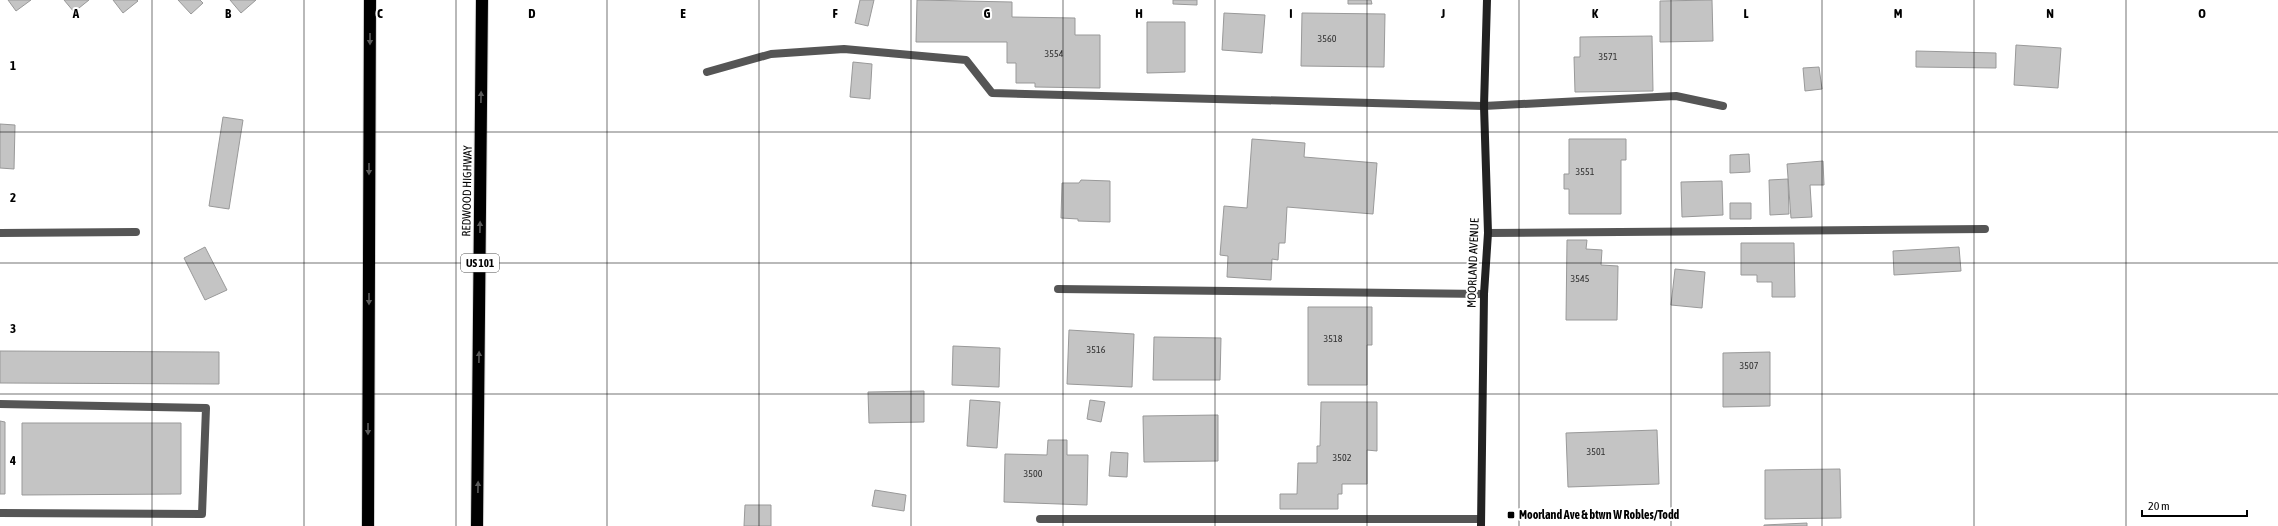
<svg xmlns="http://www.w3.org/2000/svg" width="2278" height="526" font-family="'Asap Condensed',sans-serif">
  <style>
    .building { fill: #c4c4c4; stroke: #999 }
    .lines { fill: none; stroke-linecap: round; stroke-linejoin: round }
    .highway-casing { stroke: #dbdbdb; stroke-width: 14 }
    .lane { stroke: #555; stroke-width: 8 }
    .secondary { stroke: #222; stroke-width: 8 }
    .highway { stroke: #000; stroke-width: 12 }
    .oneway { fill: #595959 }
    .grid { fill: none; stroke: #000; stroke-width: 1; stroke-opacity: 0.55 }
    .poi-dot { fill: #000; stroke: #fff; stroke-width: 1.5 }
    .labels { text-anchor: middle; stroke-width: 4; stroke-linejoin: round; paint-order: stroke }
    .number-label { font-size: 10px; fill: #313131 }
    .shield { fill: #fff; stroke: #4c4c4c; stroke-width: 1 }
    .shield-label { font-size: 11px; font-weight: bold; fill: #000 }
    .street-label { font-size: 12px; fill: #000; stroke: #fff }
    .poi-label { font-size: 12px; font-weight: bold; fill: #000; stroke: #fff; text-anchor: start }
    .grid-label { font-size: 13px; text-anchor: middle; font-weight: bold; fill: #000; stroke: #fff; stroke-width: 4; stroke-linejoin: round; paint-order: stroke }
  </style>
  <rect width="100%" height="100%" fill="#fff"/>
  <!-- building -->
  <path class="building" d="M8,0H31L16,11Z
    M64,0H89L74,12Z
    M113,0H137L138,1L123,13Z
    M178,0H200L203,3L191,14Z
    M230,0H256L241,13Z
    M860,0H874L868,26L855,23Z
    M917,0L1012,2V17L1075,18V35H1100V88L1035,87V83H1016V63H1007V42H916Z
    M1173,0H1197V5L1173,4Z
    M1348,0H1371L1372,4H1348Z
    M1712,0L1713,41L1660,42V1Z
    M1224,13L1265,15L1262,53L1222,50Z
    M1302,13L1385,14L1384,67L1301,66Z
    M1147,22H1185V72L1147,73Z
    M1652,36L1653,91L1575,92L1574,57H1580V37Z
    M2016,45L2061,48L2058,88L2014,85Z
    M1916,51L1996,53V68L1916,67Z
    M853,62L872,64L870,99L850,97Z
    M1819,67L1822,89L1805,91L1803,68Z
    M223,117L243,120L229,209L209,206Z
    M0,124L15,125L14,169L0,168Z
    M1252,139L1305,143L1304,157L1377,163L1373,214L1287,207L1285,243H1279L1278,260L1272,259L1271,280L1227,277L1228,256L1220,255L1224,206L1247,208Z
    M1569,139H1626V160H1621V214H1569V189H1564V174H1569Z
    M1749,154L1750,172L1730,173V155Z
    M1823,161L1824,185H1810L1812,217L1791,218L1787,164Z
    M1788,179L1789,214L1770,215L1769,180Z
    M1081,180L1110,181V222L1078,221V219L1061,218L1062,183H1079Z
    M1722,181L1723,215L1682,217L1681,182Z
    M1730,203H1751V219H1730Z
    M1567,240H1587L1586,249L1602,250L1601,265L1618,266L1617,320H1566Z
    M1741,243H1794L1795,297H1772V282H1757V275H1741Z
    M205,247L227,290L205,300L184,258Z
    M1959,247L1961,271L1894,275L1893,251Z
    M1675,269L1705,272L1702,308L1671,305Z
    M1308,307H1372V345H1367V385H1308Z
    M1069,330L1134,334L1132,387L1067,384Z
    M1154,337L1221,338L1220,380H1153Z
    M953,346L1000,348L999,387L952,385Z
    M0,351L219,352V384L0,383Z
    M1770,352V406L1723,407V353Z
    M924,391V422L869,423L868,392Z
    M970,400L1000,402L997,448L967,446Z
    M1090,400L1105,402L1101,422L1087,419Z
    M1321,402H1377V451L1367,450V484H1342V494H1338V509H1280V494H1297L1298,463H1317V446H1320Z
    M1218,415V461L1144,462L1143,416Z
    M0,421L5,422V494H0Z
    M22,423H181V494L22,495Z
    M1657,430L1659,484L1568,487L1566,433Z
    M1048,440H1067V455H1088L1087,505L1004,502L1005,454L1047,455Z
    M1111,452L1128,453L1127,477L1109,476Z
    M1840,469L1841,518L1765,519V470Z
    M875,490L906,495L904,511L872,506Z
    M745,505H771V526H744Z
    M1807,523V526H1764V525Z"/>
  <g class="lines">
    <defs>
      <path id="highway" d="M368,526L370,0
        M477,526L482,0"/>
    </defs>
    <!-- highway casing -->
    <use href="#highway" class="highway-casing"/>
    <!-- lane -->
    <path class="lane" d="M707,72L771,54L844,49L966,60L992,93L1484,106L1676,96L1723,106
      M0,233L136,232
      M1488,233L1985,229
      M1058,289L1484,294
      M0,404L206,408L202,514L0,513
      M1040,519H1481"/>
    <!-- secondary -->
    <path class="secondary" d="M1481,526L1484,294L1488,233L1484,106L1487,0"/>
    <!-- highway -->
    <use href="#highway" class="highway"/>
  </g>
  <!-- one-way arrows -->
  <defs><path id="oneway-solid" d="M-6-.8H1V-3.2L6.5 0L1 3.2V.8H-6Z"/></defs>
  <g class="oneway">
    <use href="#oneway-solid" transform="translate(370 39) rotate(90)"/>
    <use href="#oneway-solid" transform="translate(481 97) rotate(-89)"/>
    <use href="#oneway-solid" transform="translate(369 169) rotate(90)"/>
    <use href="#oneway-solid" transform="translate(480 227) rotate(-89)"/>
    <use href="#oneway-solid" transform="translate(369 299) rotate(90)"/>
    <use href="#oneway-solid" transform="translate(479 357) rotate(-89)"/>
    <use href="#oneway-solid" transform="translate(368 429) rotate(90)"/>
    <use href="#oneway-solid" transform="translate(478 487) rotate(-89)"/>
  </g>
  <!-- grid -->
  <path class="grid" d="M152,0V526M304,0V526M456,0V526M607,0V526M759,0V526M911,0V526M1063,0V526M1215,0V526M1367,0V526M1519,0V526M1671,0V526M1822,0V526M1974,0V526M2126,0V526M0,132H2278M0,263H2278M0,394H2278"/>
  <!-- markers -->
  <rect class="poi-dot" x="1507" y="511" width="8" height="8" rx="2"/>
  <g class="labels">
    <!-- number labels -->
    <g class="number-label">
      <text x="1327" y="42">3560</text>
      <text x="1054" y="57">3554</text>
      <text x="1608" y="60">3571</text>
      <text x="1585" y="175">3551</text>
      <text x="1580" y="282">3545</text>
      <text x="1333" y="342">3518</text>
      <text x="1096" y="353">3516</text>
      <text x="1749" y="369">3507</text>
      <text x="1596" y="455">3501</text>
      <text x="1342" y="461">3502</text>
      <text x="1033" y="477">3500</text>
    </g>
    <!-- shield labels -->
    <rect class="shield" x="461" y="254" width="38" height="18" rx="3"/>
    <g class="shield-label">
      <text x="480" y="267">US 101</text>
    </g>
    <!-- street labels -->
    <g class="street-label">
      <text transform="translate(467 191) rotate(-89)" y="4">REDWOOD HIGHWAY</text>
      <text transform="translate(1473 263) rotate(-88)" y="4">MOORLAND AVENUE</text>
    </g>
    <!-- poi labels -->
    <g class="poi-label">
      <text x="1519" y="519">Moorland Ave &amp; btwn W Robles/Todd</text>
    </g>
  </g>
  <g class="grid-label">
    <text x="76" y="18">A</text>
    <text x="228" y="18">B</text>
    <text x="380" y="18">C</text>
    <text x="532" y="18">D</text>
    <text x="683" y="18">E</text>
    <text x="835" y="18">F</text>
    <text x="987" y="18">G</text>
    <text x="1139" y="18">H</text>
    <text x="1291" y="18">I</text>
    <text x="1443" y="18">J</text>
    <text x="1595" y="18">K</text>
    <text x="1746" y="18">L</text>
    <text x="1898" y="18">M</text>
    <text x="2050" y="18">N</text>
    <text x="2202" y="18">O</text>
    <text x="13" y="70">1</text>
    <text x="13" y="202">2</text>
    <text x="13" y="333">3</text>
    <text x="13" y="465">4</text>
  </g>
  <!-- scale -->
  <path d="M2142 510v6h105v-6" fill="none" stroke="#000000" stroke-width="2"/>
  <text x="2148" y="510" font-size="12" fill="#000000" stroke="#ffffff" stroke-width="3" paint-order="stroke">20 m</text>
</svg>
